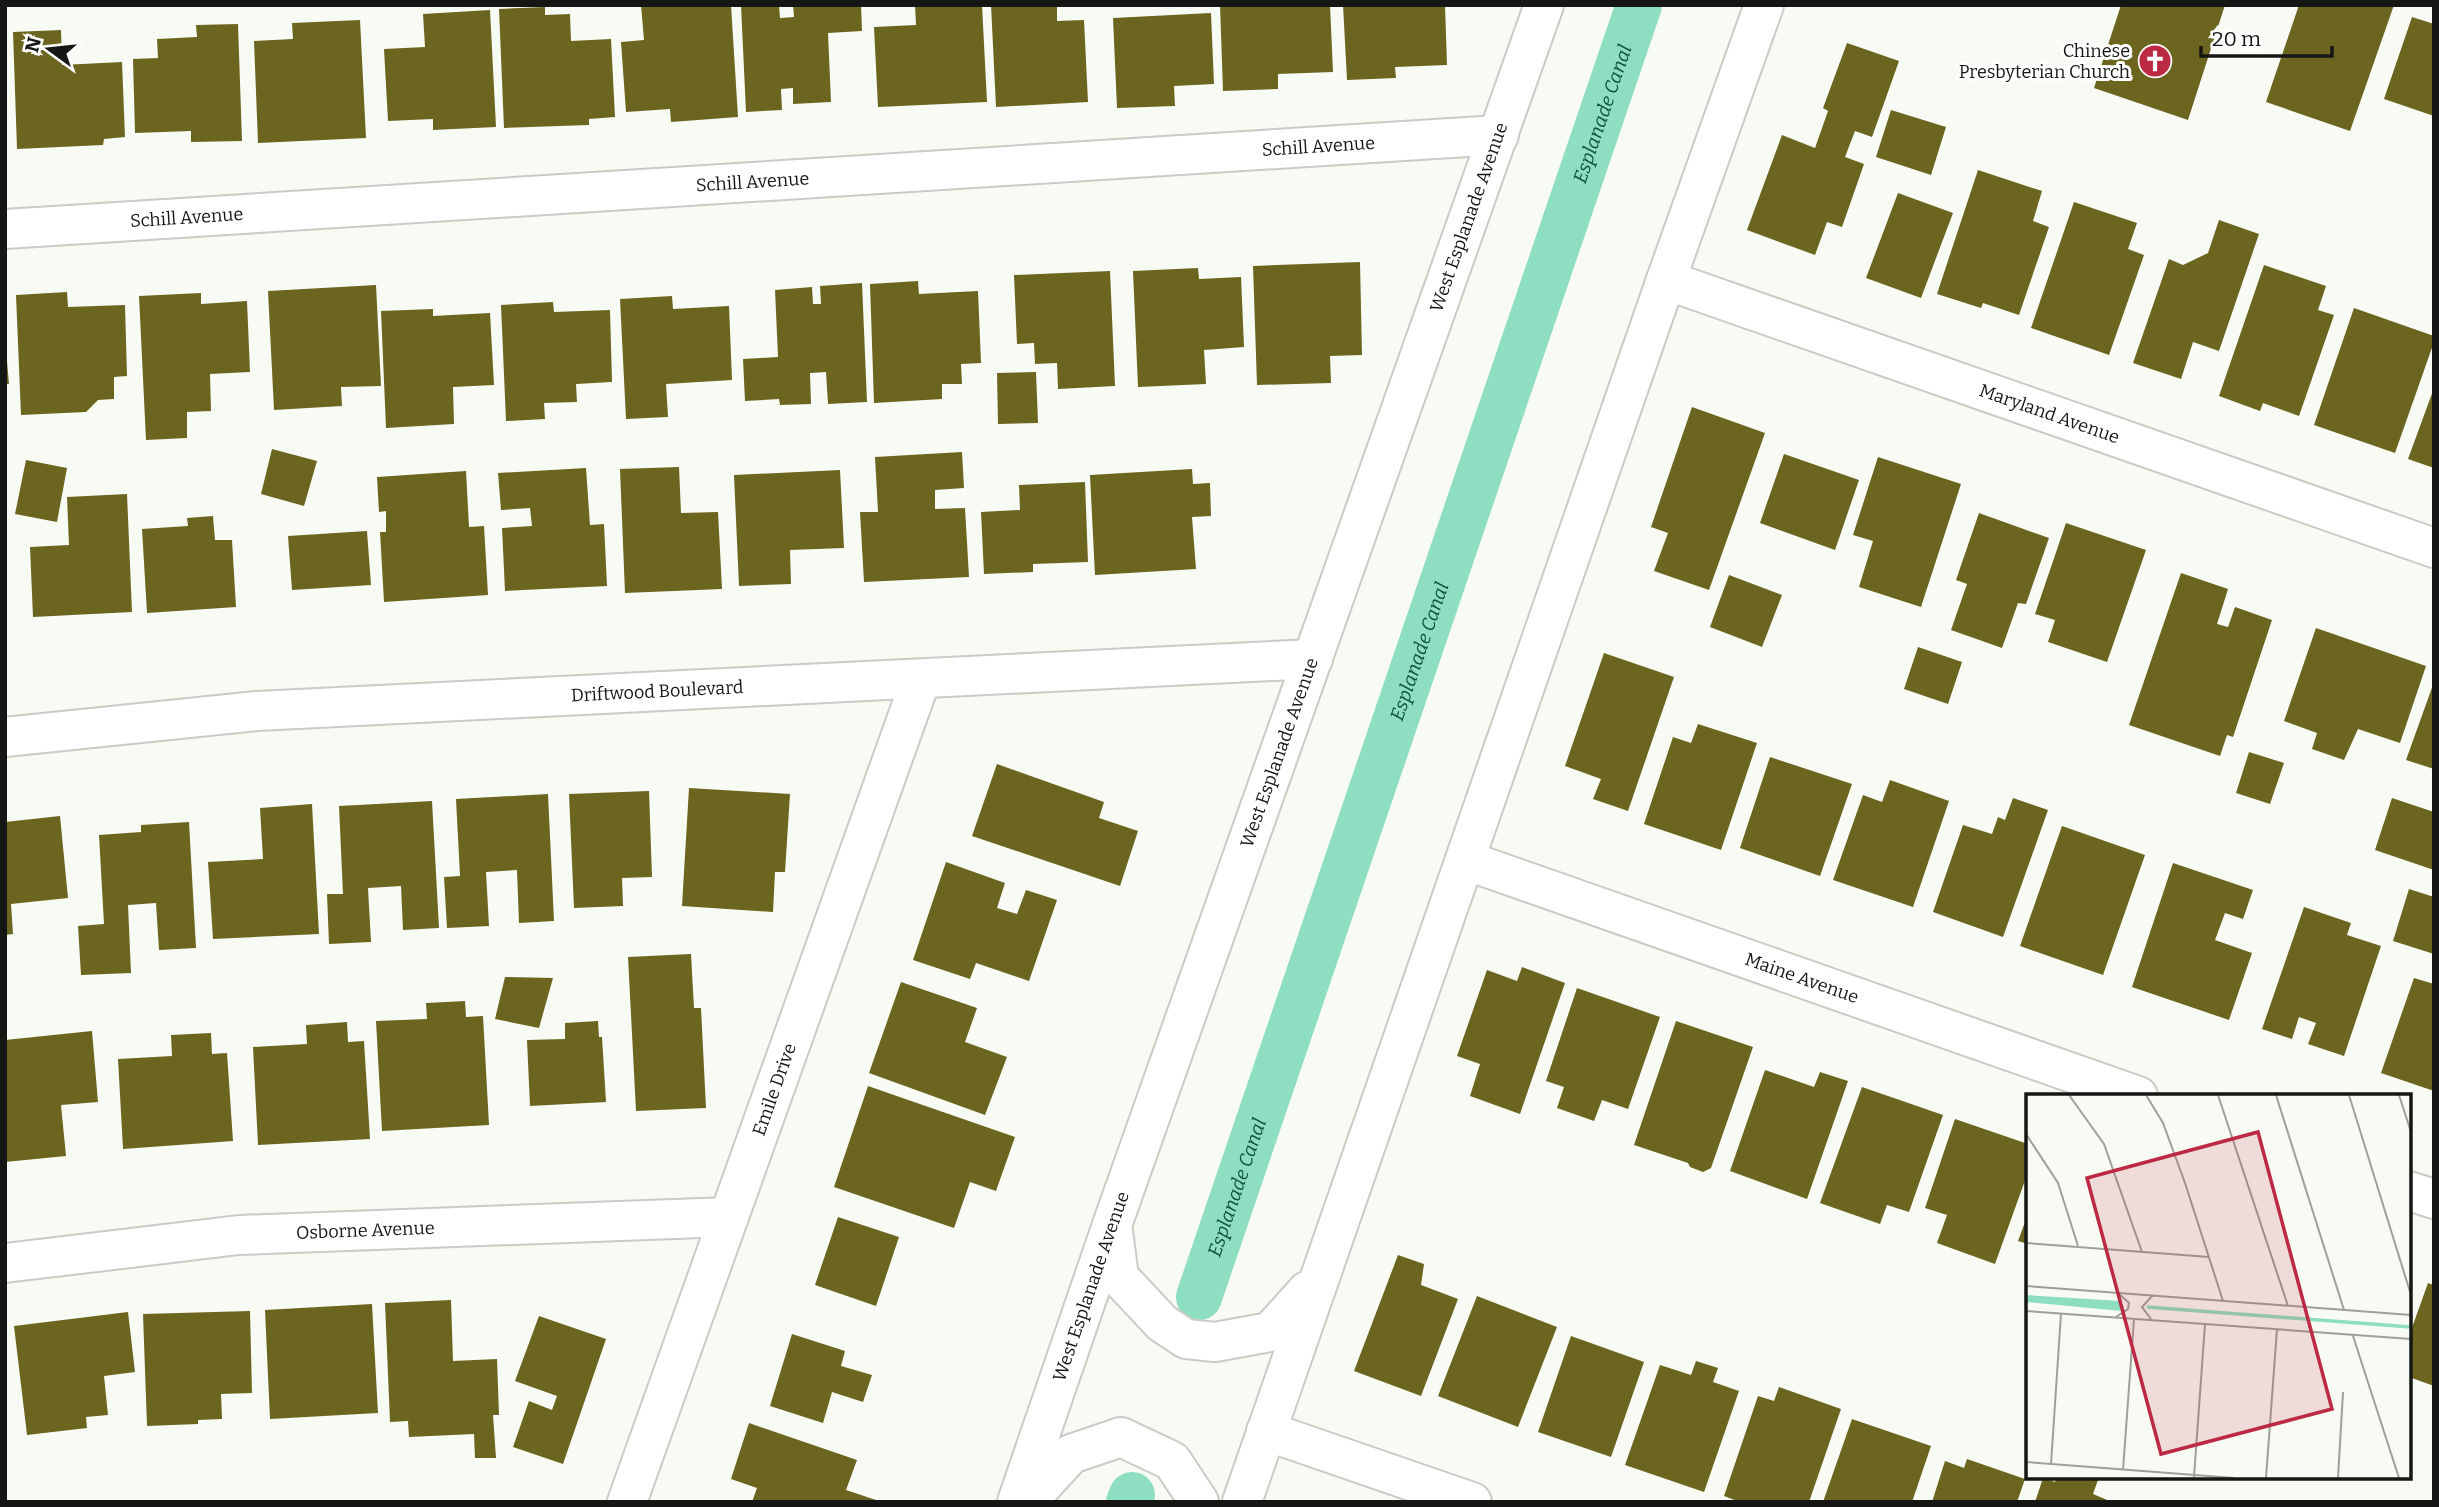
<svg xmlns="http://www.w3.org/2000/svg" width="2439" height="1507" font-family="Bitter,serif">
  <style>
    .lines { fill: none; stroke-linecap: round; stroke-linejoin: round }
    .canal { stroke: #8edec1; stroke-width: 46 }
    .building { fill: #6b6520 }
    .minor-casing { stroke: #c8ccc4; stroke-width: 42 }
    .major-casing { stroke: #c8ccc4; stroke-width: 42 }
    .minor { stroke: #fff; stroke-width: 38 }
    .major { stroke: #fff; stroke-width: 38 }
    .labels { text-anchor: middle; stroke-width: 6; stroke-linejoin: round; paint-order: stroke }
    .poi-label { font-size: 18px; fill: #161714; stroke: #fff; text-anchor: end }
    .street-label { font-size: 18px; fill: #161714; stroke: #fff }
    .water-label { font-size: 19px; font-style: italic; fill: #0f513e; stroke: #fff }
    .inset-river { fill: none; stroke: #8edec1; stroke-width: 3.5 }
    .inset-road { fill: none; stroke: #9ea09a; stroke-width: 2 }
    .view { fill: #bb2a42; fill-opacity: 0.15; stroke: #bb2a42; stroke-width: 3.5 }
    .inset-edge { fill: none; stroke: #161714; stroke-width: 3.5 }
  </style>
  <rect width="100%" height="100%" fill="#f8fbf3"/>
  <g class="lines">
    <!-- canal -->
    <g class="canal">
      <path id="s1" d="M1199,1297L1639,5"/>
      <path d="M1129,1502L1132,1495"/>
    </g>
  </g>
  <!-- building -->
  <path class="building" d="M641,5H731L738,117L671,122L670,109L626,112L621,42L644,40Z
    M741,5H779L780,18L794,17L793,5H861L862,31L828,33L831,102L793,104V88L781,89L782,110L746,112Z
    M915,5H982L987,102L878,107L874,27L916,25Z
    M991,5H1057V21L1084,20L1088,102L996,107Z
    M1220,5H1330L1333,72L1278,74V89L1223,91Z
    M1343,5H1445L1447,65L1395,67L1396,78L1347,80Z
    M2121,5H2225L2188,120L2094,88Z
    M2299,5H2394L2350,131L2266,102Z
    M545,7V15L570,14L571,41L611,39L615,117L589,119V125L504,128L499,9Z
    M490,10L496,127L433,130V119L388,121L384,49L425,47L423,14Z
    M1211,13L1214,84L1174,86L1175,106L1117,108L1113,18Z
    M2412,17L2434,24V116L2384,99Z
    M360,20L366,138L258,143L254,41L293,39L292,23Z
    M238,24L242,141L191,142V131L135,133L133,59L158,58L157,39L197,37L196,25Z
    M61,30L62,65L122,62L125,137L104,139L103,145L17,149L13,32Z
    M1847,43L1899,61L1872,137L1855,131L1845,157L1864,164L1842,227L1827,222L1815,255L1747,230L1782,135L1815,148L1828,111L1823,108Z
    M1891,110L1946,127L1931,175L1876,157Z
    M1978,170L2042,191L2033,221L2049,227L2019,315L1983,303L1981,308L1937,294Z
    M1898,193L1953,213L1921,298L1866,278Z
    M2074,202L2137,223L2128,249L2144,255L2109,355L2031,328Z
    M2219,220L2259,234L2219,351L2193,342L2181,379L2133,363L2169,259L2183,265L2208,253Z
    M1360,262L1362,355L1330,356L1331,383L1257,385L1253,266Z
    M2264,265L2326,286L2318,310L2334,315L2299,416L2263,403L2260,411L2219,396Z
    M1198,268L1199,279L1241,277L1244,347L1204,350L1206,384L1138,387L1133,271Z
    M1110,271L1115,386L1058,389L1057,363L1035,364L1034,343L1017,344L1014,275Z
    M918,281L919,294L978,291L981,363L961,364L962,384H942V399L874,403L870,284Z
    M862,283L867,402L828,404L826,372L810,373L811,404L780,405L779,399L745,401L743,359L778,357L775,290L812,287L813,304H821L820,286Z
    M376,285L381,386L341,387L342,406L274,410L268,291Z
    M67,292L68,307L125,305L127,376L114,377V399L98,400L86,412L21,415L16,295Z
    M201,293V304L247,301L250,372L210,374L211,411L187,412V438L146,440L139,296Z
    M672,296L673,309L729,306L732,380L666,384L668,417L626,419L620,299Z
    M553,302L554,312L610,310L612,382L576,384L577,402L544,403L545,419L506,421L501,305Z
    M2354,308L2434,336V342L2395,453L2314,425Z
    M433,309V316L490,313L494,385L453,387L454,424L386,428L381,311Z
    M5,361H7L9,384H5Z
    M1036,372L1038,423L998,424L997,373Z
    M2434,388V468L2408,459Z
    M1692,407L1765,433L1709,590L1654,571L1668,533L1651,527Z
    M272,449L317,461L304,506L261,494Z
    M962,452L964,488L935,490V509L965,508L969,577L864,582L860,512H878L875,457Z
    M1784,454L1859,480L1835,550L1760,523Z
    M1878,457L1961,484L1921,607L1859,587L1873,541L1853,535Z
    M26,460L67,468L57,522L15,514Z
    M679,467L681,513L718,512L722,589L625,593L620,469Z
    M586,468L590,525L604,524L607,586L505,591L502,528L532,526L530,508L501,510L498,473Z
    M1192,469L1193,484L1210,483L1211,516L1192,517L1196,569L1095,575L1090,475Z
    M840,470L844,548L790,550L791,584L739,586L734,475Z
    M466,471L469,527L484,526L488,595L384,602L380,532H386V511L379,512L377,477Z
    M1085,482L1088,562L1033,564V572L984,574L981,512L1020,510L1019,485Z
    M127,494L132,612L33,617L30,547L69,545L67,497Z
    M1979,513L2049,538L2026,604L2018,603L2002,648L1951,630L1967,584L1956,580Z
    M213,516L215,540H232L236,607L147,613L142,529L188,526L187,518Z
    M2066,523L2146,550L2107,662L2048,642L2055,620L2035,614Z
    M367,531L371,585L292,590L288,536Z
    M2181,573L2228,589L2217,624L2228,627L2235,607L2272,620L2233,737L2227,735L2220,756L2129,725Z
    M1729,575L1782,595L1762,647L1710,627Z
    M2316,628L2426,666L2400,743L2358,729L2344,760L2312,749L2317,733L2284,721Z
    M1918,647L1962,662L1948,704L1904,689Z
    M1604,653L1674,677L1628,811L1593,799L1601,779L1565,766Z
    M2434,682V769L2406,760Z
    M1698,724L1757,743L1721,850L1644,824L1673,737L1691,743Z
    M2249,752L2284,763L2270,804L2236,793Z
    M1770,757L1852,784L1820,876L1740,848Z
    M997,764L1104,802L1099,818L1138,831L1120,886L972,836Z
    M1890,780L1949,801L1913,907L1833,880L1863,795L1882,802Z
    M689,788L790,794L785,872H775L773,912L682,906Z
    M649,791L652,877L622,878L623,906L574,908L569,794Z
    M548,794L554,921L519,923L517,870L486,872L489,926L447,928L444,877L460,876L456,799Z
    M2013,798L2048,810L2003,937L1933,912L1963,825L1992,834L1998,817L2005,820Z
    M2392,798L2434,812V870L2375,850Z
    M432,801L439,928L403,930L401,886L368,888L371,942L329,944L327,894H343L339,806Z
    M312,804L319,934L213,939L208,862L263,859L260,808Z
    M60,816L68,898L11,904L13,934L5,935V822Z
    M189,822L196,948L159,950L156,903L128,905L131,973L81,975L78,926L104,924L99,835L141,832V825Z
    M2062,826L2145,855L2103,975L2020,946Z
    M946,862L1005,883L997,908L1017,914L1026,890L1057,900L1029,981L976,963L970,979L913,960Z
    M2173,863L2253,890L2243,919L2225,913L2215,940L2252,953L2229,1020L2132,987Z
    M2409,889L2434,897V954L2393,941Z
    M2304,907L2351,923L2347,935L2381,946L2344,1056L2308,1044L2316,1023L2299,1017L2292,1039L2262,1029Z
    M691,954L694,1008H701L706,1108L636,1111L628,957Z
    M1522,967L1565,983L1520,1114L1470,1096L1480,1064L1457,1056L1487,970L1517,981Z
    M505,977L553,978L539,1028L495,1019Z
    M2414,978L2434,984V1091L2381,1073Z
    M901,982L977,1008L965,1042L1007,1057L985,1115L869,1073Z
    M1577,988L1660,1017L1628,1109L1602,1100L1594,1121L1557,1108L1564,1087L1546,1081Z
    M465,1001L466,1017L483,1016L489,1125L382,1131L376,1021L427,1019L426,1003Z
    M598,1021L599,1037H602L606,1102L530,1106L527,1040L565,1039V1023Z
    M1676,1021L1753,1047L1711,1168L1703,1172L1690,1167L1688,1163L1634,1145Z
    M347,1022L348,1042L364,1041L370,1139L258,1145L253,1047L307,1044L306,1025Z
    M92,1031L98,1102L61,1105L66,1156L5,1162V1040Z
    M211,1033L212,1054L227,1053L233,1141L123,1149L118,1059L172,1056L171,1035Z
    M1765,1070L1814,1087L1820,1072L1848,1081L1807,1199L1730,1171Z
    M868,1086L1015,1137L996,1191L970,1182L954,1228L834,1187Z
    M1862,1087L1943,1115L1909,1212L1887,1205L1880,1224L1820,1203Z
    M1955,1119L2028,1144V1172L1995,1264L1937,1243L1947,1215L1925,1208Z
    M2028,1214V1244L2018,1241Z
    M838,1217L899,1237L876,1306L815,1285Z
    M1398,1255L1424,1264L1421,1285L1458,1299L1421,1396L1354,1371Z
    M2428,1283L2434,1285V1386L2409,1377V1336Z
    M1477,1296L1557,1327L1518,1427L1438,1396Z
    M451,1300L453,1361L497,1359L499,1415H493L496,1458H475L474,1434L409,1437L408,1421L390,1422L385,1303Z
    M372,1304L378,1413L270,1419L265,1310Z
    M250,1311L252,1393L221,1394L222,1419L198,1420V1424L147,1426L143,1314Z
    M128,1312L135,1372L104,1376L108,1415L86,1417L87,1428L27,1435L14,1326Z
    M539,1316L606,1339L563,1464L513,1447L529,1401L552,1410L557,1396L515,1381Z
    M792,1334L845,1351L841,1366L872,1375L863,1402L832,1392L823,1423L770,1406Z
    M1571,1336L1644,1362L1611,1457L1538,1432Z
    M1696,1361L1718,1368L1713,1382L1739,1391L1704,1492L1625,1465L1660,1365L1691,1375Z
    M1779,1387L1841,1409L1809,1502H1740L1724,1496L1758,1396L1774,1401Z
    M1852,1419L1931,1446L1912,1502H1823Z
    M749,1423L857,1460L846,1490L876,1500L875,1502H752L757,1488L731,1479Z
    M1967,1459L2025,1479L2017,1502H1932L1945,1461L1964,1468Z
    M2057,1477H2099L2093,1494L2112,1502H2035L2043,1478L2055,1482Z"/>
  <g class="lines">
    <defs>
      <g id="minor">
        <path id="s2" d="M5,229L1499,135"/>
        <path id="s3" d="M1666,280L2434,548"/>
        <path id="s4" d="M5,737L257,711L1313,659"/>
        <path id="s5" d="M1465,860L2138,1096"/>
        <path d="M2409,1191L2434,1199"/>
        <path id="s6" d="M5,1263L239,1235L729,1217"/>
        <path d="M1266,1431L1472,1502"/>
        <path id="s7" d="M627,1502L921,679"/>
      </g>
      <g id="major">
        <path d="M1113,1231L1119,1277L1162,1323L1186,1339L1215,1342L1270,1332L1307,1291"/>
        <path id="s8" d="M1017,1502L1112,1225L1544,5"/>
        <path d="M1027,1502L1071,1454L1121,1437L1172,1461L1199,1502"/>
        <path d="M1242,1502L1666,280L1764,5"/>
      </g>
    </defs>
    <!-- minor casing -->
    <use href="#minor" class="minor-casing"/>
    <!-- major casing -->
    <use href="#major" class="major-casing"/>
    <!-- minor -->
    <use href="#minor" class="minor"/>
    <!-- major -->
    <use href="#major" class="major"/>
  </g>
  <!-- icons -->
  <defs>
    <symbol id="church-disc" viewBox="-11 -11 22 22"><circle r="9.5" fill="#bb2a42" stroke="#fff"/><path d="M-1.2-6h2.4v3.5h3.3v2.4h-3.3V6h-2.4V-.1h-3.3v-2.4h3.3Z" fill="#fff"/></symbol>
  </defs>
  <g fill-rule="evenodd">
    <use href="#church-disc" x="2136" y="42" width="38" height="38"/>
  </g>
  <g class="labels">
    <!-- poi labels -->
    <g class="poi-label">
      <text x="2130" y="57">Chinese<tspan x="2130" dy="21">Presbyterian Church</tspan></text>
    </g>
    <!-- street labels -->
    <g class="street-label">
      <text dy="6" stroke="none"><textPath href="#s2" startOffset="1316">Schill Avenue</textPath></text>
      <text dy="6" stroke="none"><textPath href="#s2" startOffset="749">Schill Avenue</textPath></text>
      <text dy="6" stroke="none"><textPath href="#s2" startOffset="182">Schill Avenue</textPath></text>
      <text dy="6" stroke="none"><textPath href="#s8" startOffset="1362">West Esplanade Avenue</textPath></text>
      <text dy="6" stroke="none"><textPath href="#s3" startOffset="406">Maryland Avenue</textPath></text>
      <text dy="6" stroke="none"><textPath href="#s4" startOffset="654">Driftwood Boulevard</textPath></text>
      <text dy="6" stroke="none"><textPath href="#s8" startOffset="794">West Esplanade Avenue</textPath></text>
      <text dy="6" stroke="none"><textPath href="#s5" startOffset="357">Maine Avenue</textPath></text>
      <text dy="6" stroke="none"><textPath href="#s7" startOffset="438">Emile Drive</textPath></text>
      <text dy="6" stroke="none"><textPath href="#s6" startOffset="362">Osborne Avenue</textPath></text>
      <text dy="6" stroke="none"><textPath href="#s8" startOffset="228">West Esplanade Avenue</textPath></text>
    </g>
    <!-- water labels -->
    <g class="water-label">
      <text dy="7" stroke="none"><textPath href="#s1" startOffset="1250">Esplanade Canal</textPath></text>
      <text dy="7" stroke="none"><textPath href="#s1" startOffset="682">Esplanade Canal</textPath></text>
      <text dy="7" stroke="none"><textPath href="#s1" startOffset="116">Esplanade Canal</textPath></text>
    </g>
  </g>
  <!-- overview -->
  <g transform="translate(2026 1094)">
    <rect width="385" height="385" fill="#f8fbf3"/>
    <path d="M0,201L95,207V217L0,208Z" fill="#8edec1"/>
    <path class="inset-river" d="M121,213L385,233"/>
    <path class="inset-road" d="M43,1L78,50L116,158M120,1L137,29L159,89L197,207M192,1L262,212M250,1L318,216M323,1L385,201M373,1L385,38M0,40L32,89L52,152M0,149L183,163M0,192L385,221M0,217L385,245M90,223L102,215L103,209L93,200M125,225L116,213L127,201M327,242L373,384M0,368L208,384M25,370L35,220M97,376L108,225M168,383L179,230M240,384L251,235M312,384L317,298"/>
    <path class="view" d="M232,38L306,315L135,360L61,84Z"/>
    <rect width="385" height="385" class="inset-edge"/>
  </g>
  <!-- border -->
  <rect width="2439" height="1507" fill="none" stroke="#161714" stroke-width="14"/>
  <!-- north arrow -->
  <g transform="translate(49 49) rotate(285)" stroke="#ffffff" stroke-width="5" paint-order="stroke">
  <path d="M0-5L12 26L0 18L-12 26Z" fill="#161714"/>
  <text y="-10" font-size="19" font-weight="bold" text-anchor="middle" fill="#161714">N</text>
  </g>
  <!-- scale -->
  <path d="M2201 46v10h131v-10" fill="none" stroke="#161714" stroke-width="3.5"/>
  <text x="2212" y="46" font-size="21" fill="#161714" stroke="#ffffff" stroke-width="5" paint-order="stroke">20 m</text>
</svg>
